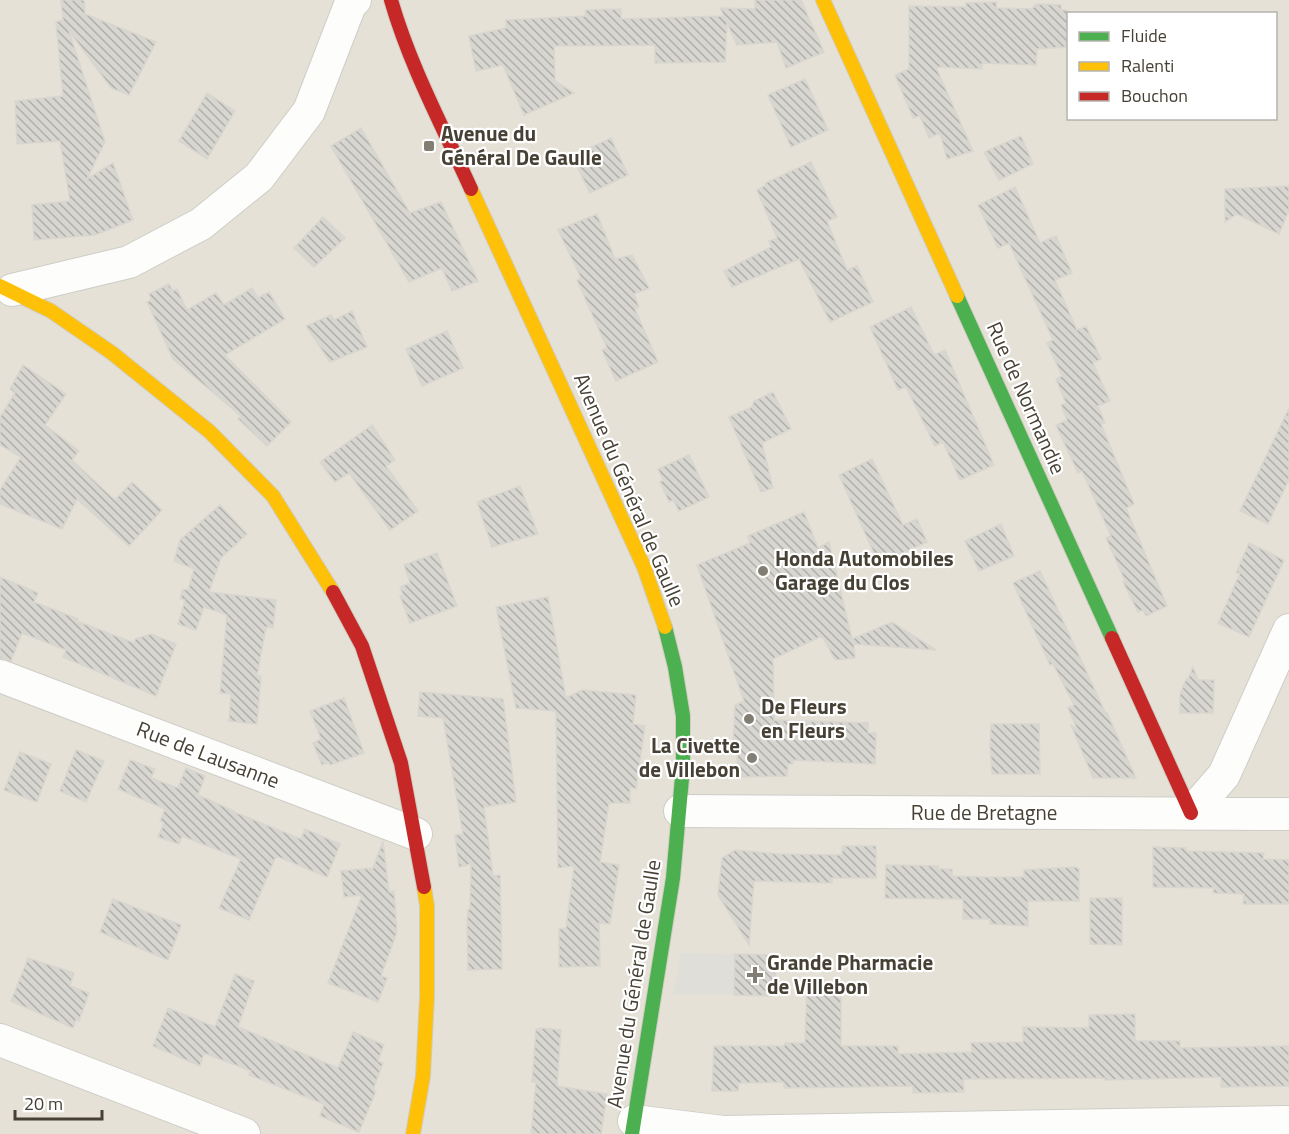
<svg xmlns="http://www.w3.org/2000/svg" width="1289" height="1134" font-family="'Titillium Web',sans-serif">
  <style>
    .residential { fill: #e5e1d7; fill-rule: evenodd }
    .parking { fill: #dfded9 }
    .building { fill: url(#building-back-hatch); stroke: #d9d6cf; stroke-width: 1.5 }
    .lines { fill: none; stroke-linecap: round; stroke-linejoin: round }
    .street-casing { stroke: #cecdc7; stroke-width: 34 }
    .fast-casing { stroke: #d0ccc0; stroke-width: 16 }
    .slow-casing { stroke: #d0ccc0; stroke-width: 16 }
    .jam-casing { stroke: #d0ccc0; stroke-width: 16 }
    .street { stroke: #fdfdfc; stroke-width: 32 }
    .fast { stroke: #4caf50; stroke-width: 14 }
    .slow { stroke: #ffc107; stroke-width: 14 }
    .jam { stroke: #c62828; stroke-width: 14 }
    .poi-dot { fill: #827e74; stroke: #fff; stroke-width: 2 }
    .labels { text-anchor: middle; stroke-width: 4.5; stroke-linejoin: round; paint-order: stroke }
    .poi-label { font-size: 21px; font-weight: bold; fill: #474135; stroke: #fff; text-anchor: start }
    .street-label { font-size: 21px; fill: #474135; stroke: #fff }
  </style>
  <defs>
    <pattern id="building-back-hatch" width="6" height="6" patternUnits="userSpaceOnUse" patternTransform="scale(1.5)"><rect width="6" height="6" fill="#d8d6d1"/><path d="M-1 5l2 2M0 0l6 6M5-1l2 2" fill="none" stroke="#b1afaa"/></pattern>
  </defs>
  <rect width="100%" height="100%" fill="#f0efea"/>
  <!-- residential -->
  <path class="residential" d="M0,0H1289V1134H0ZM1068,14H1276V118H1068Z"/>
  <!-- parking -->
  <path class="parking" d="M681,953L735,954L734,995H673Z"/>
  <!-- building -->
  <path class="building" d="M61,0H84L85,14L156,42L129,95L111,88L69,31L105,142L87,179L113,163L133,220L95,235L34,240L32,205L70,201L60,141L17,144L15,101L63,96L56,22L63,20Z
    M755,0H801L824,52L786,68L777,42L737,45L727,23L725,62L655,63V45L554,46L555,81L574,93L524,115L503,65L476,71L469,36L506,28V20L585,16L586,10L621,9V19L724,16L720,8L755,9Z
    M997,2L996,8L1032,9L1036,4L1061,5V10H1067V47L1037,49L1036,65L982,63V69L936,67L973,151L947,159L940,133L929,138L920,116L913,118L895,75L909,69V6L966,7V3Z
    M805,79L828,130L791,147L768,95Z
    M207,93L235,111L207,159L179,141Z
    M361,128L410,213L441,202L478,281L452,291L442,268L409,282L331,146Z
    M1021,136L1033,164L999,180L984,152Z
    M611,138L628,175L590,193L572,156Z
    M811,162L837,217L827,221L847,270L857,266L873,302L830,322L799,259L732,287L724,271L771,247L769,241L777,238L757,190L766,185L765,183Z
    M1289,186V210L1279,234L1237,214L1225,222V189Z
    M1015,187L1040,243L1056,236L1072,273L1055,280L1077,330L1086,326L1101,359L1093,363L1110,401L1098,406L1105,423L1101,424L1134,504L1126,508L1167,606L1146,616L1143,610L1138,612L1123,582L1125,581L1106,538L1111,536L1082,471L1078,473L1056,425L1067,420L1061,405L1066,403L1056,379L1062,376L1047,343L1053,340L1009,243L998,248L978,205Z
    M597,214L615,259L632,255L649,288L634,294L639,307L635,309L658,362L616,381L602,350L607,348L577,280L581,278L558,230Z
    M323,217L345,238L314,267L294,248Z
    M169,284L173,291L177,289L187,310L216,293L224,305L252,288L258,298L269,292L285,319L225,355L291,422L267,446L238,419L241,416L173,359L147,302L152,300L149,294Z
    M911,307L934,355L945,350L994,465L960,480L943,442L935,446L906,387L898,390L870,327Z
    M352,311L367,347L330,362L306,326L331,315L334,320Z
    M447,331L463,368L422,386L406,349Z
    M23,365L66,394L45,425L79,451L72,460L115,500L132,482L162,510L129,546L77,499L62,529L0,504V490L21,457L0,445V417L15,393L10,389Z
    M773,392L791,429L762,443L773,488L761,492L729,417L752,407L754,401Z
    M1289,408V479L1268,524L1240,511Z
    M372,425L395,460L386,466L418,511L390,530L349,473L335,482L320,462Z
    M689,455L709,497L679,511L673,500L669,502L660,482L663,480L658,469Z
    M872,459L903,525L917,519L927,542L885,561L876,558L839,475Z
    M520,486L538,534L492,547L477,502Z
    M220,505L247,534L221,558L209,592L276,600L273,628L266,627L257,676H261L257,724L229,721L231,694L220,693L227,615L204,607L196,630L178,624L185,600L180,599L183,589L188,590L194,569L174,561L180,540Z
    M804,512L818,548L829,542L852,639L892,622L936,650L854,644L855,658L835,660L822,636L773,659L774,720L868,723V733H876L875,764L793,760V764H788L787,776L738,777L737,748L733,747L735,705L744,701L697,565L750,543L748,536Z
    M1001,524L1014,556L979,571L965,541Z
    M1249,543L1284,560L1249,637L1218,623L1240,573H1236Z
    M437,553L457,606L410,623L400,596L403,595L400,587L410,583L404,565Z
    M1040,571L1106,714L1107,713L1136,778H1093L1071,725L1077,729L1068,708L1074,705L1053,664L1050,665L1013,583Z
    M0,577L38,593L34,602L78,619L77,621L134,643L135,639L151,634L176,644L156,696L63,657L66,650L22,633L11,661L0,658Z
    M548,597L566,698L582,690L636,695L633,724L645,726L636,789L630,787V803H609L600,862L619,865L610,924L599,923L600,966L559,967V929L566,928L574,866L558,868L556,711L516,708L496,607Z
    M1193,667L1198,680H1214L1213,713H1180V695L1186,679H1188Z
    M420,692L503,699L516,802L484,807L493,876L500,875L502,969L468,970L467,923L468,910L470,909L471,864L459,867L455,835L463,834L443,718L418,716Z
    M344,698L364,753L330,765L329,762L322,765L313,743L321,739L310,711Z
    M991,724H1039L1040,774H992L990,747Z
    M76,750L104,761L86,802L60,791Z
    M20,752L51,764L37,802L4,790Z
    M130,760L155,769L151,778L178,788L186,768L205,776L198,795L234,811V812L301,839L305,829L340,844L327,877L276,856L249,920L219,908L241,859L182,836L179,844L158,837L164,823L160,821L165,809L118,789Z
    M383,841L389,892L394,891L397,932L381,976L387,978L378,1002L328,983L362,895L344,897L341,871L373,868Z
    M842,846H876V878H832V883L754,881L749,945L718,895L722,858L735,850L779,854L842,855Z
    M1153,847L1186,848V851L1264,853L1263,859L1289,860V904H1243L1244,894L1213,893L1214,888L1153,887Z
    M886,865L938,866V869H952V876L984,877H1024V870L1075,867L1079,869V901H1028V926L990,924V919H963V899L885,898Z
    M1090,898H1122V945L1090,944Z
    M113,899L181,925L168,960L100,932Z
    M735,954L776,955L775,996L734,995Z
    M28,958L74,973L70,986L89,993L79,1021L76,1020L73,1028L11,1001Z
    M235,974L254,981L238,1027L338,1068L353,1032L384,1045L378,1061L383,1063L373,1090L376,1091L359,1132L320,1116L324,1104L249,1075L251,1071L204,1053L200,1066L153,1046L168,1008L215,1027Z
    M807,984L841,985V1046H898V1054L972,1052L971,1043L1023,1042V1027L1089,1028V1015L1135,1014V1041H1180V1048L1289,1046V1086L1221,1087V1077L1105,1080V1078L963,1079L964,1092L913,1093V1086L784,1088V1082L739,1083L738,1091H712L714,1046H784L785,1043H805Z
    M541,1028L561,1030L557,1086L607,1094L601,1134H531L536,1082H532L536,1029Z"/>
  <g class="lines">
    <defs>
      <path id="street" d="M12,290L129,262L201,224L259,177L309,111L350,5L355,0
        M0,676L416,834
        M680,811L1289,814
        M1191,813L1224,775L1289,630
        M0,1040L244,1134
        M634,1121L723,1132L1289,1122"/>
      <path id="fast" d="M957,296L1112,638
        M632,1134L673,878L683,767V716L675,667L665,627"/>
      <path id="slow" d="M823,0L957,296
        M471,189L644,567L665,627
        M0,286L51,311L112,353L210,432L273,496L333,592
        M413,1134L423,1076L427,996V906L424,887"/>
      <path id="jam" d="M391,0C410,66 443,127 471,189
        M333,592L362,646L401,763L424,887
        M1112,638L1191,813"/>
    </defs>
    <!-- street casing -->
    <use href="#street" class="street-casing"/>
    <!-- fast casing -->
    <use href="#fast" class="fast-casing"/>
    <!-- slow casing -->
    <use href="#slow" class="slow-casing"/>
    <!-- jam casing -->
    <use href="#jam" class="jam-casing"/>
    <!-- street -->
    <use href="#street" class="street"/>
    <!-- fast -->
    <use href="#fast" class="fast"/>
    <!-- slow -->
    <use href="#slow" class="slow"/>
    <!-- jam -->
    <use href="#jam" class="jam"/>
  </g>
  <!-- markers -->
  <g class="poi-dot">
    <rect x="423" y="140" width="12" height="12" rx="3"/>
    <circle cx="763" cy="571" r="6"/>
    <circle cx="749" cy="719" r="6"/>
    <circle cx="752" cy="758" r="6"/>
    <path d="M752 966h6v6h6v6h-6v6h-6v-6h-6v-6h6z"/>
  </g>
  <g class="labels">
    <!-- poi labels -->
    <g class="poi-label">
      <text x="441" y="141">Avenue du<tspan x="441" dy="24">Général De Gaulle</tspan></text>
      <text x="775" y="566">Honda Automobiles<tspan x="775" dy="24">Garage du Clos</tspan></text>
      <text x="761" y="714">De Fleurs<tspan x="761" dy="24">en Fleurs</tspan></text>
      <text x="740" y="753" text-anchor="end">La Civette<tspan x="740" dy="24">de Villebon</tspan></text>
      <text x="767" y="970">Grande Pharmacie<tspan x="767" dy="24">de Villebon</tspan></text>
    </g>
    <!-- street labels -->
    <g class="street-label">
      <text transform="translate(1026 398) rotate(66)" y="7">Rue de Normandie</text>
      <text transform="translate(629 490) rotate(67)" y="7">Avenue du Général de Gaulle</text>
      <text transform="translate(208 755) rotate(21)" y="7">Rue de Lausanne</text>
      <text x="984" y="820">Rue de Bretagne</text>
      <text transform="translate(634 984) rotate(-81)" y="7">Avenue du Général de Gaulle</text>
    </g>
  </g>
  <!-- legend -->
  <rect x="1067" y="12" width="210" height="108" fill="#ffffff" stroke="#b5b3ae" stroke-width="1.5"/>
  <rect x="1079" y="32" width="30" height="9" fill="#4caf50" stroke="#b5b3ae" stroke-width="1.5"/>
  <text x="1121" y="42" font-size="18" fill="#474135">Fluide</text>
  <rect x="1079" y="62" width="30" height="9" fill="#ffc107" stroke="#b5b3ae" stroke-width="1.5"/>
  <text x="1121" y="72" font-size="18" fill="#474135">Ralenti</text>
  <rect x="1079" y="92" width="30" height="9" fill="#c62828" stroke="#b5b3ae" stroke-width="1.5"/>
  <text x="1121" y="102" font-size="18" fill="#474135">Bouchon</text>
  <!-- scale -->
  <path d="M15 1110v9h87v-9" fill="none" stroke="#474135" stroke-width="3"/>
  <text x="24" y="1110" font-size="18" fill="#474135" stroke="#ffffff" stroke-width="4.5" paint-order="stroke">20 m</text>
</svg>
